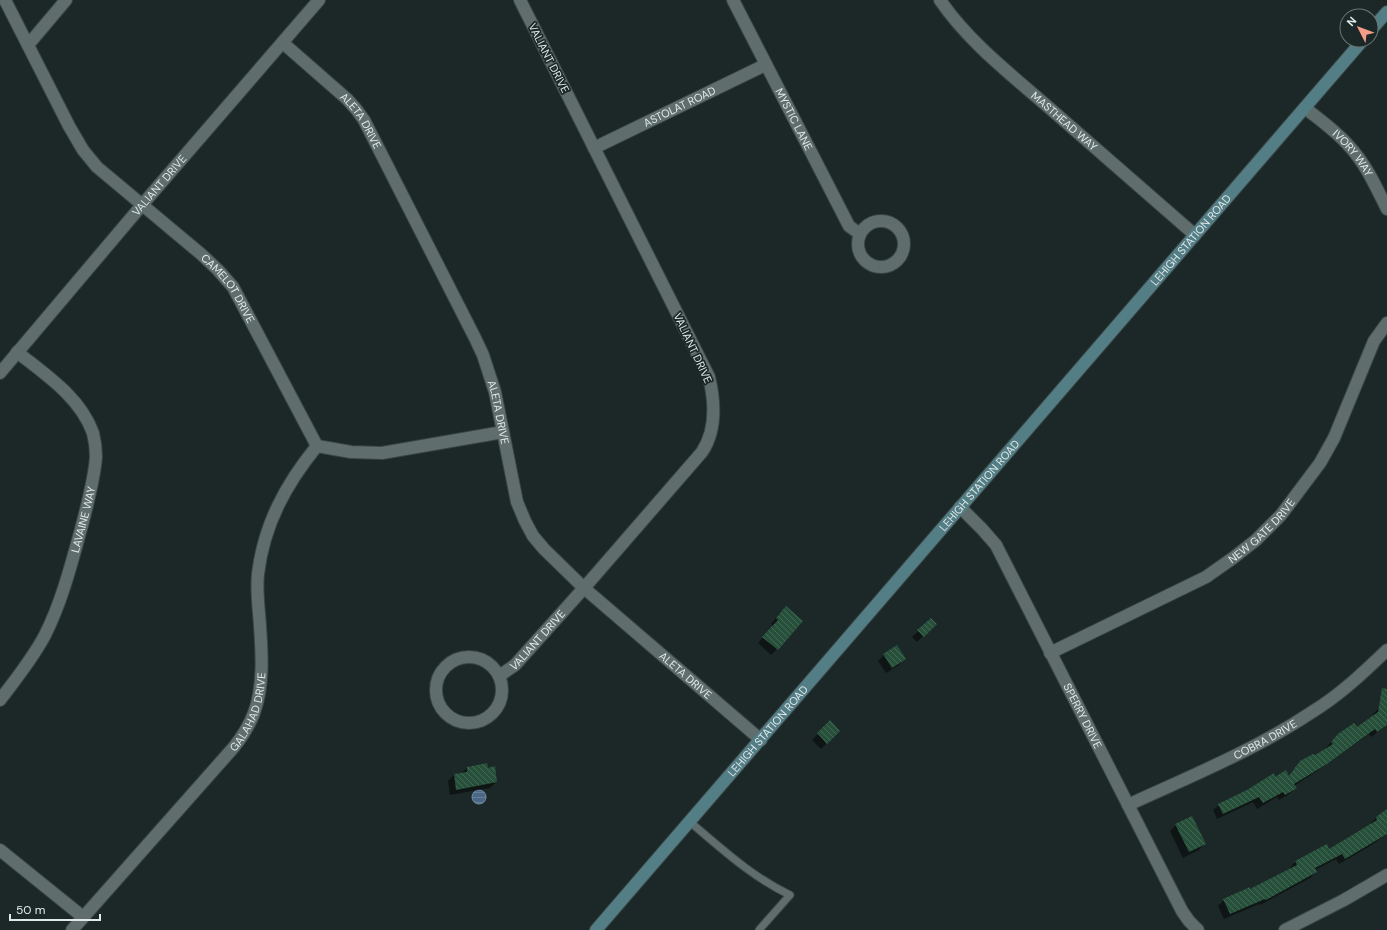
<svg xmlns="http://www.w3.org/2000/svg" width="1387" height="930" font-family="'DM Sans',sans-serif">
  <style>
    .water { fill: url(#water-rules); stroke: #778ea4 }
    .shadow { fill: #0007 }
    .building { fill: url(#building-back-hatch) }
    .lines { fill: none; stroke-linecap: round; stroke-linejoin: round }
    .service-casing { stroke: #3a4544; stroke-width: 9 }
    .minor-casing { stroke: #3a4544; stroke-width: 14 }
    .secondary-casing { stroke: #3a4544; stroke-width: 14 }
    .service { stroke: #5f6e6d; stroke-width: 7 }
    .minor { stroke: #5f6e6d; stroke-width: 12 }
    .secondary { stroke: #547e86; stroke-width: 12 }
    .labels { text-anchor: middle; stroke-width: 3.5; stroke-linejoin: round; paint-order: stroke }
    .street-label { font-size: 11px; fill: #e1eae9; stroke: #1b2827 }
  </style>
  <defs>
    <pattern id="water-rules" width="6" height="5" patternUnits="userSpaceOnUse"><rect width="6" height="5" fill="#4a6786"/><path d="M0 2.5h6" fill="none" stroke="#647d97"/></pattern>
    <pattern id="building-back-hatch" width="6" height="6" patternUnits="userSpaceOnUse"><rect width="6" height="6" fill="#26503a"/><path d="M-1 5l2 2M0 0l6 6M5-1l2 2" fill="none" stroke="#456956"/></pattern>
  </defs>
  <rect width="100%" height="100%" fill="#1b2827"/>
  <!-- water -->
  <path class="water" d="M472 797a7 7 0 1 1 14 0a7 7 0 1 1-14 0Z"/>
  <!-- shadow -->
  <path class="shadow" d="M780,613L777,649L771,655L758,643L773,626L771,624Z
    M931,619L935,624L917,642L912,637Z
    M884,655L904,659L899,665L886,673L878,661Z
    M1387,703V725L1371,737L1369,734L1320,769L1294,786L1295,788L1289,794L1279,800L1277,797L1257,809L1253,802L1217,819L1213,810L1219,805L1274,778L1289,777L1301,762L1315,757L1326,748L1332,741L1356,728L1373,717V714L1379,708Z
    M830,721L839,731L821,749L812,740Z
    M486,764L487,769L496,782L490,788L450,795L448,781L454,775L461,774L467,768Z
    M1387,810V834L1370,846L1339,864L1336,859L1315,870L1316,872L1310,878L1260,905L1259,904L1224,919L1218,906L1224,900L1250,890L1290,869V868L1295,862L1326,846L1329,850L1371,825L1370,824L1376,818Z
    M1176,825L1204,844L1199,850L1183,858L1170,831Z"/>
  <!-- building -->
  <path class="building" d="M786,606L803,621L778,650L762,637L778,620L776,618Z
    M931,618L937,624L924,637L917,630Z
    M897,645L906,659L892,668L883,654Z
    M1382,688L1387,689V725L1377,732L1375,729L1327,764L1294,784L1297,788L1285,795L1283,792L1263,803L1259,797L1223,814L1218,804L1247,790L1274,773L1275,777L1286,770L1289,776L1300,761L1313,754L1315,755L1333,744L1331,742L1338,734L1354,723L1357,727L1378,712Z
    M830,720L840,731L827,744L817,733Z
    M487,763L488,768L495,766L497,782L456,790L454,774L467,772V767Z
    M1387,809V834L1345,859L1342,854L1315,868L1317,872L1266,900L1265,899L1230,914L1223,899L1250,887V889L1297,865L1295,861L1327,844L1329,849L1377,820L1376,817Z
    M1192,816L1206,844L1189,852L1175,824Z"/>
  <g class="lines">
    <defs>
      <path id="service" d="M690,822C722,849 752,877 790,895L759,930"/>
      <g id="minor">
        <path id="s1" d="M5,0L69,126L83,150L97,167L201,254L218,270L233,287L317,446"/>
        <path id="s2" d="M733,0L849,226L860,234"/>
        <path id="s3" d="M940,0C967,40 1009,73 1046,105C1095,148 1145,191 1195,235"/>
        <path id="s4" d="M283,43L347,99L356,109L364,120L475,338L483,355L495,392L517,502L525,521L533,536L544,549L584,588L761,740"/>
        <path d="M28,45L66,0"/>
        <path id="s5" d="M1305,108C1320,120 1336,131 1349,146C1366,164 1376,187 1387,209"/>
        <path id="s6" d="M594,148L765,65"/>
        <circle cx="881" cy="244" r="23"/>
        <path id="s7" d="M0,373L142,205L319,0"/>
        <path d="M317,446L351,452L382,453L503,432"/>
        <path id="s8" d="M960,507L982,529L996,545L1182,911L1189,921L1198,930"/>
        <path id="s9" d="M1050,653L1206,577L1233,558L1256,540L1281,515L1320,463L1334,438L1374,341L1387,323"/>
        <circle cx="469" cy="690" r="33"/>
        <path id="s10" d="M499,676L515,665L584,588L702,452C716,431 715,402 709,377L520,0"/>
        <path id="s11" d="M0,700C16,679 33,658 45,635C62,601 71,565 81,529C87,506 94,481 96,457C96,449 95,441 93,433C80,397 46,375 17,352"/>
        <path id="s12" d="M1128,805C1191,776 1255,750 1312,712C1340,695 1364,672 1387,650"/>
        <path d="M0,850L83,917"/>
        <path id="s13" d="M72,930L234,747C242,737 249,726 254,713C264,686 262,654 260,626C259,609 256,591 258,574C264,524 286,484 317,446"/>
        <path d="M1285,930L1344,900L1387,875"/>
      </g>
      <g id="secondary">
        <path d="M1371,30L1387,12"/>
        <path id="s14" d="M596,930L1363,40"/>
      </g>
    </defs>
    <!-- service casing -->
    <use href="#service" class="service-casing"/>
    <!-- minor casing -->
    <use href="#minor" class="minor-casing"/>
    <!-- secondary casing -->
    <use href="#secondary" class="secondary-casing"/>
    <!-- service -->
    <use href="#service" class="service"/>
    <!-- minor -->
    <use href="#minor" class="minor"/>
    <!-- secondary -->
    <use href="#secondary" class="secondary"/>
  </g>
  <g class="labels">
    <!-- street labels -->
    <g class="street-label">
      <text transform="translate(549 58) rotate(63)" y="4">VALIANT DRIVE</text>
      <text dy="4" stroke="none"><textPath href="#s6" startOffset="95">ASTOLAT ROAD</textPath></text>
      <text dy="4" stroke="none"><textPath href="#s2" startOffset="134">MYSTIC LANE</textPath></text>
      <text dy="4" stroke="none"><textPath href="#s3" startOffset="174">MASTHEAD WAY</textPath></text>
      <text dy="4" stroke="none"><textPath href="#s4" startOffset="111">ALETA DRIVE</textPath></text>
      <text dy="4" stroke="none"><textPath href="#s5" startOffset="66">IVORY WAY</textPath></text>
      <text dy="4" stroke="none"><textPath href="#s7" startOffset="246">VALIANT DRIVE</textPath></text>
      <text dy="4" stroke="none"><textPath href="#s14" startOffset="911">LEHIGH STATION ROAD</textPath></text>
      <text dy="4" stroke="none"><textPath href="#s1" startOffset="371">CAMELOT DRIVE</textPath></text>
      <text transform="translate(693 348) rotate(65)" y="4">VALIANT DRIVE</text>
      <text dy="4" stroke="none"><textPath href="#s4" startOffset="435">ALETA DRIVE</textPath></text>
      <text dy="4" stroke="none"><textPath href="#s14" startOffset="587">LEHIGH STATION ROAD</textPath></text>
      <text dy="4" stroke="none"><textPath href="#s11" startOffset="201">LAVAINE WAY</textPath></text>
      <text dy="4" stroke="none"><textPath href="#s9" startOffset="246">NEW GATE DRIVE</textPath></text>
      <text dy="4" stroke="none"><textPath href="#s10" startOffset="53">VALIANT DRIVE</textPath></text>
      <text dy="4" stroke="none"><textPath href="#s4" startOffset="771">ALETA DRIVE</textPath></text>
      <text dy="4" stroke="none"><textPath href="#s13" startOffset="283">GALAHAD DRIVE</textPath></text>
      <text dy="4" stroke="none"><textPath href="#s8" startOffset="244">SPERRY DRIVE</textPath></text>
      <text dy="4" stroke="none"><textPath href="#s14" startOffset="263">LEHIGH STATION ROAD</textPath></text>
      <text dy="4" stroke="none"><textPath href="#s12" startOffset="152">COBRA DRIVE</textPath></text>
    </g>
  </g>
  <!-- north arrow -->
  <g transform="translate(1359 28) rotate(312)"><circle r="19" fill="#1b2827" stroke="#6a7675"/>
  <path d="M0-3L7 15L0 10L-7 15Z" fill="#f49e88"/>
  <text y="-6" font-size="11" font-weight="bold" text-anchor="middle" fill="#e1eae9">N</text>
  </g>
  <!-- scale -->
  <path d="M10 914v6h90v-6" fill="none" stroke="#e1eae9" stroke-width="2"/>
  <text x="16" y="914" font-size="12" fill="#e1eae9" stroke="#1b2827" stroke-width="3" paint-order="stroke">50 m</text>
</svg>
